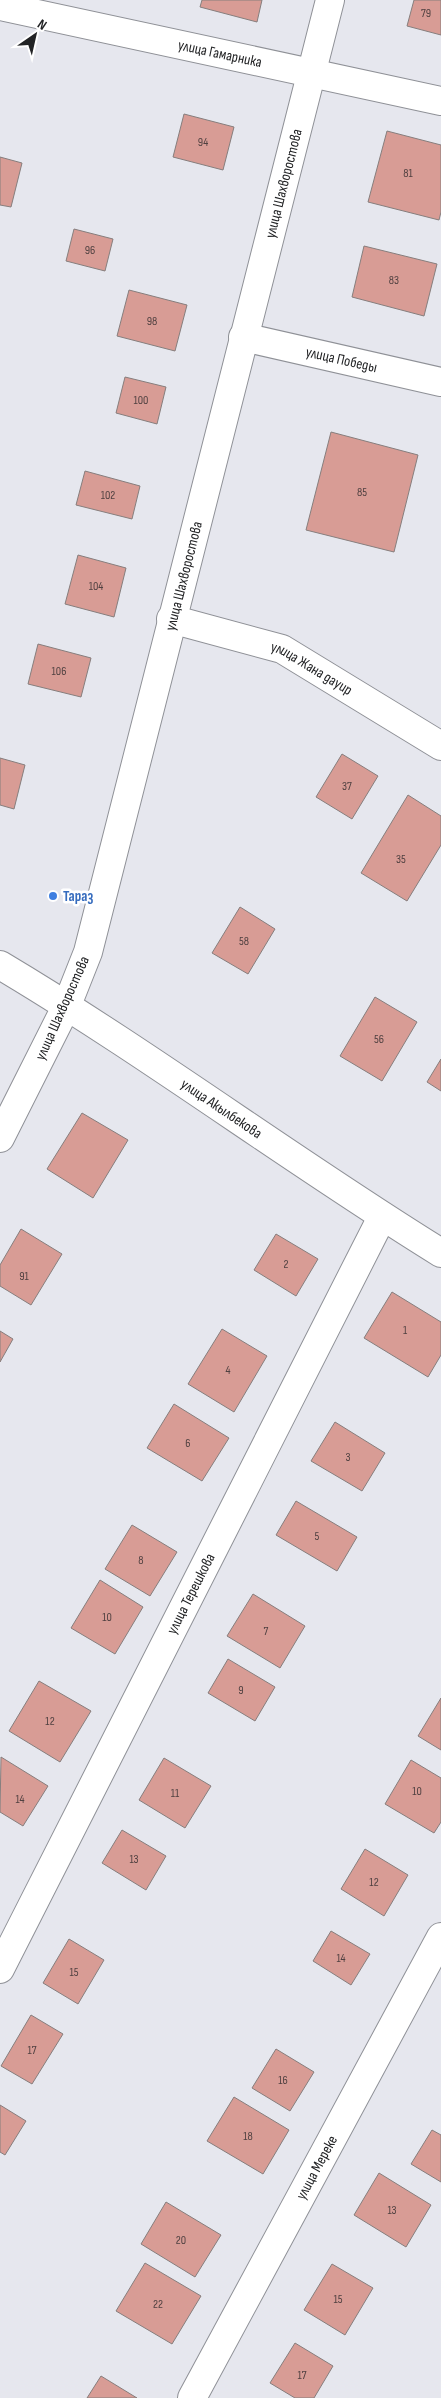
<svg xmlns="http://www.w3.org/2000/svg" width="441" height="2398" font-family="'Sofia Sans Condensed',sans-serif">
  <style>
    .building { fill: #d89c95; stroke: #867e7d }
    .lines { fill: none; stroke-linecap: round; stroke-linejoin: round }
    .minor-casing { stroke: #8f9197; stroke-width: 30 }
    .tertiary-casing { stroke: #8f9197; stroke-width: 30 }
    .minor { stroke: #fff; stroke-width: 28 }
    .tertiary { stroke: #fff; stroke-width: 28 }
    .shop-dot { fill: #3f7fe0; stroke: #fff; stroke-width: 2 }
    .labels { text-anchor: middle; stroke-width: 5; stroke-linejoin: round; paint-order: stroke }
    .number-label { font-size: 12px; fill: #504141 }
    .street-label { font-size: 15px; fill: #222325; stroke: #fff }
    .shop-label { font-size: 15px; font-weight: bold; fill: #366cbe; stroke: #fff; text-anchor: start }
  </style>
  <rect width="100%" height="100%" fill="#e6e7ee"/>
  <!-- building -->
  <path class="building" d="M202,0H262L257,22L200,7Z
    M414,0H441V35L407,26Z
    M184,114L234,127L223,170L173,157Z
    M387,131L441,145V212L439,220L368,202Z
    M0,157L22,163L11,207L0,205Z
    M74,229L113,239L105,271L66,261Z
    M364,246L437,264L424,316L352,297Z
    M129,290L187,305L175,351L117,336Z
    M125,377L166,387L157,424L116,413Z
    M331,432L418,455L394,552L306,530Z
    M85,471L140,486L132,519L76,505Z
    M78,555L126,568L114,617L65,604Z
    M38,644L91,658L81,697L28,684Z
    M342,754L378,776L352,819L316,797Z
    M0,758L25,765L14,809L0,805Z
    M408,795L441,816V845L407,901L361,873Z
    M240,907L275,929L248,974L212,953Z
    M375,997L417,1022L382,1081L340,1056Z
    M441,1059V1091L427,1082Z
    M82,1113L128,1140L93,1198L47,1169Z
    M21,1229L62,1254L31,1305L0,1286V1265Z
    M276,1234L318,1259L296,1296L254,1270Z
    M392,1292L441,1322V1355L428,1377L364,1338Z
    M222,1329L267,1356L234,1412L188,1384Z
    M0,1331L13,1339L0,1362Z
    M174,1404L229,1438L202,1481L147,1448Z
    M335,1422L385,1453L362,1491L311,1461Z
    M296,1501L357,1537L337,1571L276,1535Z
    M132,1525L177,1552L150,1596L105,1569Z
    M100,1580L143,1607L115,1654L71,1628Z
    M253,1594L305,1626L280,1668L227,1636Z
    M228,1659L275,1687L255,1721L208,1693Z
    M39,1681L91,1711L60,1762L9,1731Z
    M441,1698V1750L418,1736Z
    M1,1757L48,1786L23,1826L0,1812Z
    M164,1758L211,1786L185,1828L139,1800Z
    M411,1760L441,1778V1822L434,1833L385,1804Z
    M122,1830L166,1856L146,1890L102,1863Z
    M365,1849L408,1875L384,1916L341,1889Z
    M331,1931L370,1954L351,1985L313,1961Z
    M69,1939L104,1960L78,2004L43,1983Z
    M31,2015L63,2034L32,2084L1,2066Z
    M276,2049L314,2072L290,2111L252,2088Z
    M234,2097L289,2130L263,2174L207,2141Z
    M0,2105L26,2121L5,2155L0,2152Z
    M432,2130L441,2135V2182L411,2164Z
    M379,2173L431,2205L406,2247L354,2215Z
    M166,2202L221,2235L195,2277L141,2244Z
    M145,2263L201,2296L172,2344L116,2311Z
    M332,2264L373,2288L345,2335L304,2310Z
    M295,2343L333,2366L314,2398H295L270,2383Z
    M101,2376L137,2398H87Z"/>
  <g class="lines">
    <defs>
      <g id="minor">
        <path id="s1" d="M0,6L441,101"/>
        <path id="s2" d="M243,337L441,382"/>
        <path id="s3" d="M171,619L282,649L441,746"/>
        <path id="s4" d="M67,1005L88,952L330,0"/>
        <path id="s5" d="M0,1969L382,1217"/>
        <path id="s6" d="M192,2398L441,1937"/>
      </g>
      <g id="tertiary">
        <path id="s7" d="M0,965C151,1055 292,1161 441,1253"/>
        <path d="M0,1138L67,1005"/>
      </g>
    </defs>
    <!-- minor casing -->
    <use href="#minor" class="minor-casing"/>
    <!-- tertiary casing -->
    <use href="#tertiary" class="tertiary-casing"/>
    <!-- minor -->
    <use href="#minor" class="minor"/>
    <!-- tertiary -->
    <use href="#tertiary" class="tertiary"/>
  </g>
  <!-- markers -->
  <circle class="shop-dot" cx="53" cy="896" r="5"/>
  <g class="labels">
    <!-- number labels -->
    <g class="number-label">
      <text x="426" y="17">79</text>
      <text x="203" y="146">94</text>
      <text x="408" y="177">81</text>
      <text x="90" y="254">96</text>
      <text x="394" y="284">83</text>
      <text x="152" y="325">98</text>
      <text x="141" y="404">100</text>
      <text x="362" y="496">85</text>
      <text x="108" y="499">102</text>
      <text x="96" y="590">104</text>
      <text x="59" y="675">106</text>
      <text x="347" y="790">37</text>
      <text x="401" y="863">35</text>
      <text x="244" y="945">58</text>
      <text x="379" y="1043">56</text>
      <text x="286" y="1268">2</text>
      <text x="24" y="1280">91</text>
      <text x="405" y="1334">1</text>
      <text x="228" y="1374">4</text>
      <text x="188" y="1447">6</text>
      <text x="348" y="1461">3</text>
      <text x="317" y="1540">5</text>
      <text x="141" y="1564">8</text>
      <text x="107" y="1621">10</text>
      <text x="266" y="1635">7</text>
      <text x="241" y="1694">9</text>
      <text x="50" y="1725">12</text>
      <text x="417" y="1795">10</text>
      <text x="175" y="1797">11</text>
      <text x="20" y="1803">14</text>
      <text x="134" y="1863">13</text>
      <text x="374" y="1886">12</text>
      <text x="341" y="1962">14</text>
      <text x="74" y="1976">15</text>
      <text x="32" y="2054">17</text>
      <text x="283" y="2084">16</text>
      <text x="248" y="2140">18</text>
      <text x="392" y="2214">13</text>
      <text x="181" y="2244">20</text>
      <text x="338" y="2303">15</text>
      <text x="158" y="2308">22</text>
      <text x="302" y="2379">17</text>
    </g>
    <!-- street labels -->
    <g class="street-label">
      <text dy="5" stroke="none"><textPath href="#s1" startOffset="225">улица Гамарника</textPath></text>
      <text dy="5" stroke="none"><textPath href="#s4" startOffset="850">улица Шахворостова</textPath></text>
      <text dy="5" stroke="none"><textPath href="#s2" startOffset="101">улица Победы</textPath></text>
      <text dy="5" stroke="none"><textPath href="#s4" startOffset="445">улица Шахворостова</textPath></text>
      <text dy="5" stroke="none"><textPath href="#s3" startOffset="150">улица Жана дауир</textPath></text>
      <text transform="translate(62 1008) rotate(-66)" y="5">улица Шахворостова</text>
      <text dy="5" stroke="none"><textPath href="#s7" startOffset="264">улица Акылбекова</textPath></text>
      <text dy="5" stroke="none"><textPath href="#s5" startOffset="421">улица Терешкова</textPath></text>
      <text dy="5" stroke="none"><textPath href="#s6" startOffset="262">улица Мереке</textPath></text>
    </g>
    <!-- shop labels -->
    <g class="shop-label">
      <text x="63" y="901">Тараз</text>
    </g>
  </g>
  <!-- north arrow -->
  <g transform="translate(35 35) rotate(34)" stroke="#ffffff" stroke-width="4" paint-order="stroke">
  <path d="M0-4L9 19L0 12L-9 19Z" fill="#222325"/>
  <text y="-8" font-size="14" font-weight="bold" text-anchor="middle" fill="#222325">N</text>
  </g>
</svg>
